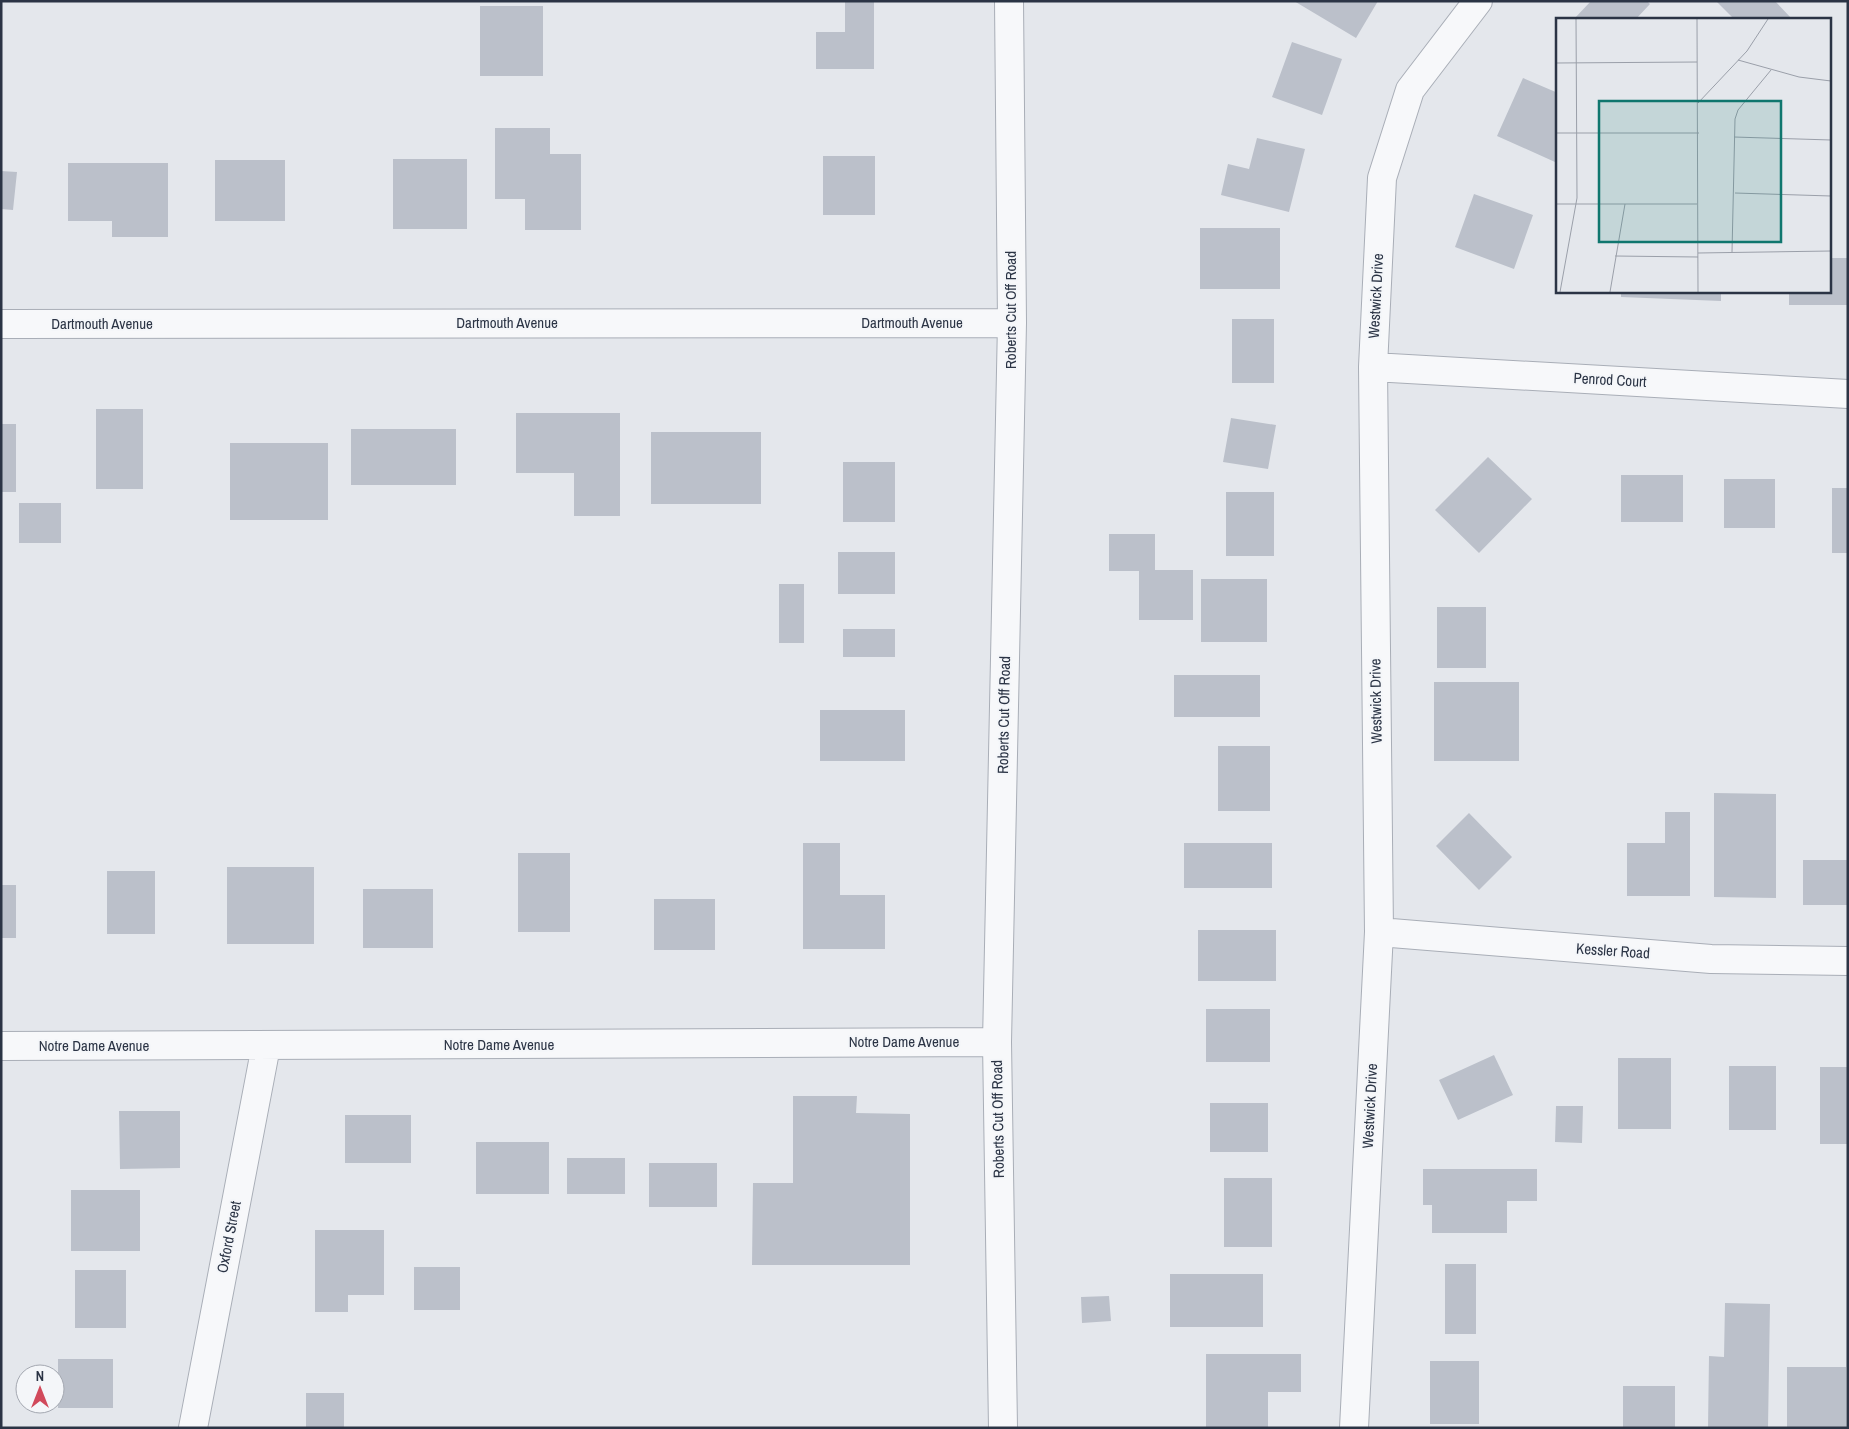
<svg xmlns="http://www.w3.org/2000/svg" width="1849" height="1429" font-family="'Archivo Narrow',sans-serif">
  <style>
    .building { fill: #bbc0ca }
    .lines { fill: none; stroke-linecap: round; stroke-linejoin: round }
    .minor-casing { stroke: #a9aeb7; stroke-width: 30 }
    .minor { stroke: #f7f8fa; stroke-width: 28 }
    .labels { text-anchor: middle; stroke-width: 4; stroke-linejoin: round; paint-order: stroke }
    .street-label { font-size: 15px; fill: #2b3445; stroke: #f4f6f9 }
    .inset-road { fill: none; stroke: #9a9fa9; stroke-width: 1 }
    .view { fill: #0f766e; fill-opacity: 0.15; stroke: #0f766e; stroke-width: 2.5 }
    .inset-edge { fill: none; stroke: #2b3445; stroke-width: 2.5 }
  </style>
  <rect width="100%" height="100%" fill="#e4e7ec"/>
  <!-- building -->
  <path class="building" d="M1294,1H1378L1356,38Z
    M1591,1H1647L1650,4L1636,19H1574Z
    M1716,1H1775L1792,19H1734Z
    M845,2H874V69H816V32H845Z
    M480,6H543V76H480Z
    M1292,42L1342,59L1322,115L1272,97Z
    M1523,78L1558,93V156L1555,162L1497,136Z
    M495,128H550V154H581V230H525V199H495Z
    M1257,138L1305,149L1289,212L1221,195L1228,164L1249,169Z
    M823,156H875V215H823Z
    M393,159H467V229H393Z
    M215,160H285V221H215Z
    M68,163H168V237H112V221H68Z
    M1,171L17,172L13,210L1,209Z
    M1474,194L1533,215L1514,269L1455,247Z
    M1200,228H1280V289H1200Z
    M1830,258H1848V305H1789V291H1830Z
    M1621,291H1721V301L1621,297Z
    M1232,319H1274V383H1232Z
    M96,409H143V489H96Z
    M516,413H620V516H574V473H516Z
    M1231,418L1276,425L1268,469L1223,462Z
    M1,424H16V492H1Z
    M351,429H456V485H351Z
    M651,432H761V504H651Z
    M230,443H328V520H230Z
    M1488,457L1532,499L1479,553L1435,510Z
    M843,462H895V522H843Z
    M1621,475H1683V522H1621Z
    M1724,479H1775V528H1724Z
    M1832,488H1848V553H1832Z
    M1226,492H1274V556H1226Z
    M19,503H61V543H19Z
    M1109,534H1155V570H1193V620H1139V571H1109Z
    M838,552H895V594H838Z
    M1201,579H1267V642H1201Z
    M779,584H804V643H779Z
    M1437,607H1486V668H1437Z
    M843,629H895V657H843Z
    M1174,675H1260V717H1174Z
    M1434,682H1519V761H1434Z
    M820,710H905V761H820Z
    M1218,746H1270V811H1218Z
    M1714,793L1776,794V898L1714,897Z
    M1665,812H1690V896H1627V843H1665Z
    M1469,813L1512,857L1479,890L1436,846Z
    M803,843H840V895H885V949H803Z
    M1184,843H1272V888H1184Z
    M518,853H570V932H518Z
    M1803,860H1848V905H1803Z
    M227,867H314V944H227Z
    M107,871H155V934H107Z
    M1,885H16V938H1Z
    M363,889H433V948H363Z
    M654,899H715V950H654Z
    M1198,930H1276V981H1198Z
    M1206,1009H1270V1062H1206Z
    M1494,1055L1513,1095L1458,1120L1439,1080Z
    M1618,1058H1671V1129H1618Z
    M1729,1066H1776V1130H1729Z
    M1820,1067H1848V1144H1820Z
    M793,1096H857L856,1113L910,1114V1265H752L753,1183H793Z
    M1210,1103H1268V1152H1210Z
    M1556,1106H1583L1582,1143L1555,1142Z
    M119,1111H180V1168L120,1169Z
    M345,1115H411V1163H345Z
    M476,1142H549V1194H476Z
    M567,1158H625V1194H567Z
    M649,1163H717V1207H649Z
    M1423,1169H1537V1201H1507V1233H1432V1205H1423Z
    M1224,1178H1272V1247H1224Z
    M71,1190H140V1251H71Z
    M315,1230H384V1295H348V1312H315Z
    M1445,1264H1476V1334H1445Z
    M414,1267H460V1310H414Z
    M75,1270H126V1328H75Z
    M1170,1274H1263V1327H1170Z
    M1109,1296L1111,1321L1082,1323L1081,1297Z
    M1725,1303L1770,1304L1768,1428H1708L1709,1356L1724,1357Z
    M1206,1354H1301V1392H1268V1428H1206Z
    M58,1359H113V1408H58Z
    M1430,1361H1479V1424H1430Z
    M1787,1367H1846V1428H1787Z
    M1623,1386H1675V1428H1623Z
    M306,1393H344V1428H306Z"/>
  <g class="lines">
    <defs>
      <path id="minor" d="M1,324L1012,323
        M1373,367L1848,394
        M1379,932L1711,959L1848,961
        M1,1046L997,1042
        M193,1428L266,1046
        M1003,1428L997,1042L1012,323L1009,1
        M1354,1428L1379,932L1373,367L1382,178L1410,90L1478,1"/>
    </defs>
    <!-- minor casing -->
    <use href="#minor" class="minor-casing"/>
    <!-- minor -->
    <use href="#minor" class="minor"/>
  </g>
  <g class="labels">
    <!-- street labels -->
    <g class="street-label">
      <text transform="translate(1376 296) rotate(-87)" y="5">Westwick Drive</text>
      <text transform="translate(1011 310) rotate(-90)" y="5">Roberts Cut Off Road</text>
      <text x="507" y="328">Dartmouth Avenue</text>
      <text x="912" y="328">Dartmouth Avenue</text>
      <text x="102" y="329">Dartmouth Avenue</text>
      <text transform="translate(1610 380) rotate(3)" y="5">Penrod Court</text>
      <text transform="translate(1376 701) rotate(-91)" y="5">Westwick Drive</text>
      <text transform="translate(1004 715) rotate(-89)" y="5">Roberts Cut Off Road</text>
      <text transform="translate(1613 951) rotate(4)" y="5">Kessler Road</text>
      <text x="904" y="1047">Notre Dame Avenue</text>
      <text x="499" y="1050">Notre Dame Avenue</text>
      <text x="94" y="1051">Notre Dame Avenue</text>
      <text transform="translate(1370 1106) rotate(-87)" y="5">Westwick Drive</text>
      <text transform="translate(998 1119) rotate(-91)" y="5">Roberts Cut Off Road</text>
      <text transform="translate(229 1237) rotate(-79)" y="5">Oxford Street</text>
    </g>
  </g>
  <!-- overview -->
  <g transform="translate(1556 18)">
    <rect width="275" height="275" fill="#e4e7ec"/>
    <path class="inset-road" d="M141,1L142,274M182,42L243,59L275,63M0,45L141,44M142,85L191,33L212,1M0,115H143M178,119L275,122M179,175L275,178M0,186H141M176,234L179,101L182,92L215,52M142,235L275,233M59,238L142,239M4,274L21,180L20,1M54,274L69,186"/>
    <path class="view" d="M43,83H225V224H43Z"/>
    <rect width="275" height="275" class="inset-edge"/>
  </g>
  <!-- border -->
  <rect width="1849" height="1429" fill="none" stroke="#2b3445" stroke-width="5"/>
  <!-- north arrow -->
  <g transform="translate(40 1389)"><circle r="24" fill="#f4f6f9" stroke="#a4a8b1"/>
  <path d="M0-4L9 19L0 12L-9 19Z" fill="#d1495b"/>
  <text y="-8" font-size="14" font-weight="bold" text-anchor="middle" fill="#2b3445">N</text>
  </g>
</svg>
